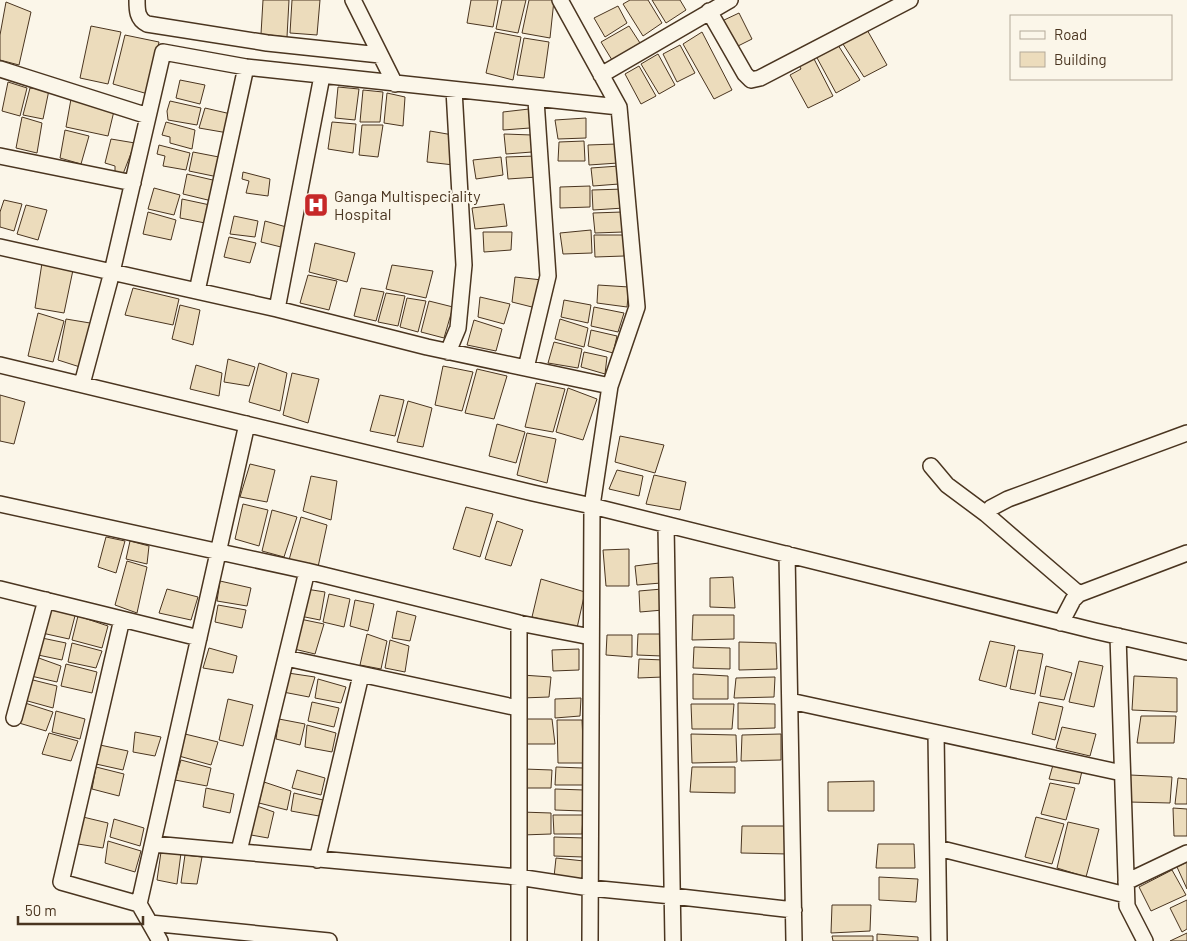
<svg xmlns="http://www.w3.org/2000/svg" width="1187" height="941" font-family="Barlow,sans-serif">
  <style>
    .building { fill: #ecdcbc; stroke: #4a3520 }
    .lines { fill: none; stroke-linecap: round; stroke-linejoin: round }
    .street-casing { stroke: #4a3520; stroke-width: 18 }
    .street { stroke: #fbf6e9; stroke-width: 15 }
    .labels { text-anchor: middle; stroke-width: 4; stroke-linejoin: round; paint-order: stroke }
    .poi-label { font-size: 16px; fill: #4a3520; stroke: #fbf6e9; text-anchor: start }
  </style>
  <rect width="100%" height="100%" fill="#fbf6e9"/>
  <!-- building -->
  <path class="building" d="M263,0H289L287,37L261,34Z
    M292,0H320L317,35L290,33Z
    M471,0H498L493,27L467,23Z
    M502,0H526L518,33L496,29Z
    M529,0H554L550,38L522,33Z
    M630,0H648L662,23L643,36L623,4Z
    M652,0H680L686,10L666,23Z
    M6,2L31,12L19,65L0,60V35Z
    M618,6L627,23L605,37L594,18Z
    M739,13L752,39L736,47L722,21Z
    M91,26L121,32L108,84L80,78Z
    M629,26L640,43L612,60L601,42Z
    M866,28L887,65L864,77L841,41Z
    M495,32L521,37L513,80L486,73Z
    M702,32L732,90L714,99L683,44Z
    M125,35L159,42L148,94L113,84Z
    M524,38L549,42L544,78L517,75Z
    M680,45L695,73L677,82L663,54Z
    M838,45L860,80L836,93L816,56Z
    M658,54L675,85L659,94L641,64Z
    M813,57L833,96L808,108L790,75L801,69L799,65Z
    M639,66L656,96L641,104L625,74Z
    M180,80L205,85L200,104L176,98Z
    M8,82L27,88L20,116L2,111Z
    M338,87L359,89L355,120L335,118Z
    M30,88L49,90L43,119L23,115Z
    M363,90L383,92L380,122H360Z
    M387,93L405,97L403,126L384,123Z
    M71,99L114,111L108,136L66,127Z
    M170,101L201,108L197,125L168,120L167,111Z
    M205,108L231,114L228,133L199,128Z
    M529,109L530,128L503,130V112Z
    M22,117L42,123L37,153L16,148Z
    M586,118V138L558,139L555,120Z
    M166,122L195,130L192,149L170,143V137L162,135Z
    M332,122L356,124L353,153L328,149Z
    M362,125H383L378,157L359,155Z
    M65,130L89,136L81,164L60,158Z
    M430,131L453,135L454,165L427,162Z
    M504,134L532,135V152L506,154Z
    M111,139L135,143L123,174L115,172V166L105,163Z
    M584,141L585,161H558L559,142Z
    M617,144L618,163L589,165L588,145Z
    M159,145L190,153L186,170L163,166L165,156L157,154Z
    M193,152L224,158L218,177L189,171Z
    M536,156L537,177L508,179L506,157Z
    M501,157L503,175L476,179L473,160Z
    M619,166V184L593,186L591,168Z
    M243,172L270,179L268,196L246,193L249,181L242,179Z
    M187,174L217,181L212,201L183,194Z
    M590,186V207L560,208V187Z
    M154,188L180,195L174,215L148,209Z
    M624,189V208L593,210L592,190Z
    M182,199L210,205L205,223L180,218Z
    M4,200L22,204L14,231L0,227V212Z
    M504,204L507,226L475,229L472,208Z
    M26,205L47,210L38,240L17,234Z
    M148,212L176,220L171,240L143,234Z
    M622,212L623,232L595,233L593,213Z
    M234,216L258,221L255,237L230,234Z
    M265,221L290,228L285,248L261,242Z
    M591,230L592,253L563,254L560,233Z
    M483,232H512L511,250L484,252Z
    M594,235H625L624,256L595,257Z
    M229,237L256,243L250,263L224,257Z
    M315,243L355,253L347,282L309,272Z
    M42,263L73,270L64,313L35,308Z
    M392,265L433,271L426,298L386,289Z
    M308,275L337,281L329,310L300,303Z
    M515,277L542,280L536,308L512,302Z
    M598,285L629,287L627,307L597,303Z
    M133,288L179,299L173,325L125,315Z
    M361,288L384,292L376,321L354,316Z
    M386,293L405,296L398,326L378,322Z
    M480,297L510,304L504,324L478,317Z
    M407,298L426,301L418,332L400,327Z
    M564,300L591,305L588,323L561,317Z
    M429,301L453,307L444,338L421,332Z
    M180,305L200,310L193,345L172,339Z
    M594,307L624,313L618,332L591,326Z
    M38,313L64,321L53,362L28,356Z
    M66,319L90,323L80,367L58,360Z
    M560,319L588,328L584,347L555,339Z
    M474,320L502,329L496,351L467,345Z
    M591,330L617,336L613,353L588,346Z
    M554,342L582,349L578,368L548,363Z
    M584,352L607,357L605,374L581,367Z
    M228,359L255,367L249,386L224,382Z
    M259,363L287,373L280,411L249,402Z
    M196,365L222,373L219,396L190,389Z
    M443,366L473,372L462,411L435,405Z
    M477,369L507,376L494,419L465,413Z
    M292,373L319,379L308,423L283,415Z
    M536,383L565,389L553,432L525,427Z
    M568,388L597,399L583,440L556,432Z
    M0,395L25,402L14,444L0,441Z
    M380,395L404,400L395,436L370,431Z
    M408,401L432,408L423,447L397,442Z
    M497,424L525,432L516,463L489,456Z
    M527,433L556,439L547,483L517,475Z
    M620,436L664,445L655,473L615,462Z
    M250,464L275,470L267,502L240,497Z
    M617,470L643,476L639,496L609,489Z
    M654,475L686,482L680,510L646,504Z
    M311,476L337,481L331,520L303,511Z
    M243,504L268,510L259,546L235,539Z
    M466,507L493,514L480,557L453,549Z
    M272,510L297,517L284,557L262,551Z
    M301,517L327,525L318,567L289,560Z
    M497,521L523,530L511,566L485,559Z
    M106,537L125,541L116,573L98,567Z
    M130,541L149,546L147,564L126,559Z
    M629,549V586H606L603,550Z
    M127,561L147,567L137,613L115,605Z
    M659,563L661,583L637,585L635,566Z
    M733,577L735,608L710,607V578Z
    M541,579L585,592L577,628L532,617Z
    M220,581L251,588L247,606L217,601Z
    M167,589L198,597L191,620L159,613Z
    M306,589L325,592L320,620L300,616Z
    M662,589L663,610L640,612L639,591Z
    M329,594L350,599L344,627L323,622Z
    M355,600L374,604L368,631L350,626Z
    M218,605L246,610L242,628L215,622Z
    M49,606L76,612L69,639L42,633Z
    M397,611L416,616L410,641L392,638Z
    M693,615H734V639L692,640Z
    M78,616L108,626L102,648L72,640Z
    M300,619L324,624L315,654L294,649Z
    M367,634L387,641L381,669L360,665Z
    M638,634H663L662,656L637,655Z
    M607,635H632V657L606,655Z
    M42,638L66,643L62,660L38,655Z
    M390,640L409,646L405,672L385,668Z
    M990,641L1015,646L1006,687L979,680Z
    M739,642L776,643L777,669L739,670Z
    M72,643L102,651L96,668L68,662Z
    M694,647L730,648V669L693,668Z
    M209,648L237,656L233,673L203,668Z
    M579,649V670L553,671L552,650Z
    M1018,650L1043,654L1035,694L1010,689Z
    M36,657L61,666L57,682L31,676Z
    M639,659L664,660L663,677L638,678Z
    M1079,661L1103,666L1094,707L1069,702Z
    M66,664L97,672L92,693L61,686Z
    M1046,666L1072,673L1064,700L1040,696Z
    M288,673L315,677L309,697L283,692Z
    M693,674L728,676V699H693Z
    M522,675L551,677L549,697L522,698Z
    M1134,676L1177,678V712L1132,710Z
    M775,677L774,697L734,698L736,678Z
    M29,679L57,686L53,708L24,700Z
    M318,679L346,687L341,703L315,698Z
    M581,698L580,716L555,718V699Z
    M228,699L253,705L243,746L219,740Z
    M312,702L339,708L334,727L308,721Z
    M1039,702L1063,707L1055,740L1032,734Z
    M25,703L53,712L46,731L19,723Z
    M738,703L775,704V728L738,729Z
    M691,704H734L732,729H692Z
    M56,711L85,719L80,739L52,732Z
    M1141,716H1176L1174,743H1137Z
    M279,719L305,724L300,745L276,739Z
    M521,719H552L555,744H522Z
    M557,720H582L584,763H558Z
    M307,725L336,733L332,752L305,747Z
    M1062,727L1096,734L1090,756L1056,748Z
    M135,732L161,737L155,756L133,752Z
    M49,733L78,741L71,761L42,754Z
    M185,734L218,742L211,765L179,756Z
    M691,734L736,735L737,762L692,763Z
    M781,734V760L741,761L742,735Z
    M100,745L128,751L123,770L96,764Z
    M181,760L211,768L207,786L175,780Z
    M1053,765L1082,771L1079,784L1049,779Z
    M96,767L124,774L119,796L92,789Z
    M556,767L583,768L584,785H555Z
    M692,767H735V793L690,792Z
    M524,769L552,770L551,788H524Z
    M297,770L325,778L321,795L292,788Z
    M1130,775L1172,777L1170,803L1129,802Z
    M1178,778L1187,779V804H1175Z
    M874,781V811H828V782Z
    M264,782L291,791L287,810L259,803Z
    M1050,783L1075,788L1066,820L1041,814Z
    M206,788L234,794L230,813L203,807Z
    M555,789L584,790L583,811L555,810Z
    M294,793L323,800L319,816L291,811Z
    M257,806L274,812L268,838L251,835Z
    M1173,808L1187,809V836H1174Z
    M521,812L551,813V834L522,835Z
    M553,815H583L582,834H554Z
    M83,817L108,823L103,848L78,844Z
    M1036,817L1064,824L1052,864L1025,857Z
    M114,819L144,828L140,846L110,837Z
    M1068,822L1099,829L1086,877L1057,868Z
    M742,826H789L788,854L741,853Z
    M554,837L584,838L583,857L554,856Z
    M108,841L141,851L135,872L105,863Z
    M878,844H914L915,868H876Z
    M161,852L181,853L177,884L157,880Z
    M185,855L202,857L197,884L181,883Z
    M556,858L584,861V879L554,877Z
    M1187,862V889L1177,867Z
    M1172,870L1186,895L1151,911L1139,887Z
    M879,877L918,879L916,902L879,900Z
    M1187,900V929L1182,932L1170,908Z
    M832,905H871L870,931L831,933Z
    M1187,933V941H1170Z
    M877,934L918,937V941H877Z
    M832,936H873V941H833Z"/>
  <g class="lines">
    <defs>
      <path id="street" d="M137,0C137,10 137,19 147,24L267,43L380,55
        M353,0L395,84
        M560,0L619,107L637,307L610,386L592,506L590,941
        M709,11L745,74L751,80L760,78L910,0
        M0,69L148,116
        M601,75L730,0
        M0,156L133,183
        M0,247L277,309L427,347L610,386
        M197,291L246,67
        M277,309L322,76
        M448,352L458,328L464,265L454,90
        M0,365L533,493L592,506L1095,631L1187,652
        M526,368L548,276L536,100
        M82,384L112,272L163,52L246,67L619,107
        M931,466L947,485L986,514L1079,594
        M0,504L307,571L519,623L591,637
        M986,514L991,508L1008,499L1187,433
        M666,525L673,941
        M787,554L794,941
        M0,589L199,638
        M122,619L61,882L139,904
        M1061,623L1073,600L1079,594L1187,553
        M1118,636L1127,906L1145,941
        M286,658L518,708
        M790,701L1122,773
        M14,718L46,600
        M936,733L939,941
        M153,844L518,877L590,888L672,896L794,910
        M938,848L1126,895
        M239,851L307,571
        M317,860L361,675
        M1126,882L1187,853
        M150,923L329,941
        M160,941L139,904L247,424
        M519,941V623"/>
    </defs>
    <!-- street casing -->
    <use href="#street" class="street-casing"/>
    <!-- street -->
    <use href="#street" class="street"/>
  </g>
  <!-- icons -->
  <defs>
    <symbol id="hospital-square" viewBox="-11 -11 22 22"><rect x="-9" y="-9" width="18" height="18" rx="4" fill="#c62828" stroke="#fbf6e9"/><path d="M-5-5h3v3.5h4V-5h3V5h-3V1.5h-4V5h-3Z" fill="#fff"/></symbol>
  </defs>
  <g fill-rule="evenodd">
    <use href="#hospital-square" x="302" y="191" width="28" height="28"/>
  </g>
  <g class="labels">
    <!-- poi labels -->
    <g class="poi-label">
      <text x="334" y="202">Ganga Multispeciality<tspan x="334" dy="18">Hospital</tspan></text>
    </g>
  </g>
  <!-- legend -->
  <rect x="1010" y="15" width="162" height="65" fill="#fbf6e9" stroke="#b4a999"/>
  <rect x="1020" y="31" width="25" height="8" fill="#fbf6e9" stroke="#b4a999"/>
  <text x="1054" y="40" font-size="15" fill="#4a3520">Road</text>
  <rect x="1020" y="52" width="25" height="15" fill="#ecdcbc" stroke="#b4a999"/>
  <text x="1054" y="65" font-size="15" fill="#4a3520">Building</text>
  <!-- scale -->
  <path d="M18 916v8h125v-8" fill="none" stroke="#4a3520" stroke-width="2.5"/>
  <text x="25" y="916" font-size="15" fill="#4a3520" stroke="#fbf6e9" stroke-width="4" paint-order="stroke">50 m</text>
</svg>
